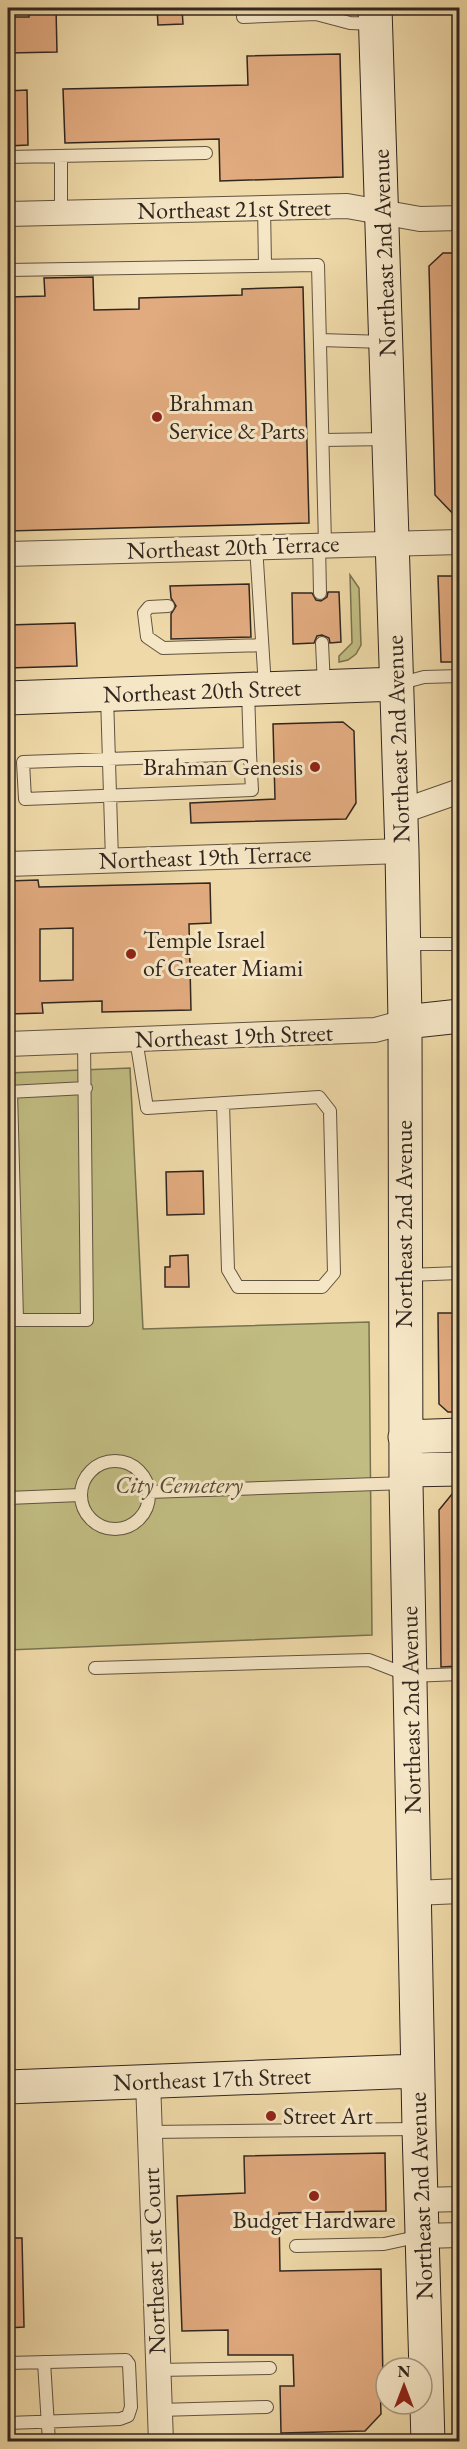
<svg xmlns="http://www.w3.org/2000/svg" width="467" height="2449" font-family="'EB Garamond',serif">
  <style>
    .green { fill: #c1bd82; stroke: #797250; stroke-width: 1.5 }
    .building { fill: #e1aa7f; stroke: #31261f; stroke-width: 1.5; fill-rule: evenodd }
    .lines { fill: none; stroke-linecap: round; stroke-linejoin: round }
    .lane-casing { stroke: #605341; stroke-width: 14 }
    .street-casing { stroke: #605341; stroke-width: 26 }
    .secondary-casing { stroke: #31261f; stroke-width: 35 }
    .lane { stroke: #f5e6c6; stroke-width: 12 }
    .street { stroke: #f5e6c6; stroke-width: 24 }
    .secondary { stroke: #f5e6c6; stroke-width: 33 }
    .poi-dot { fill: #8f2418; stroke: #f5e6c6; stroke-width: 2 }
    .labels { text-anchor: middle; stroke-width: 6; stroke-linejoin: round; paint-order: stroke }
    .street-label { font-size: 24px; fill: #31261f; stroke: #f5e6c6 }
    .poi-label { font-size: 24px; fill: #31261f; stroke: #f5e6c6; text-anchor: start }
    .park-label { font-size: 24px; font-style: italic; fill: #554c38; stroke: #f5e6c6 }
  </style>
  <rect width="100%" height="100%" fill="#efd9a8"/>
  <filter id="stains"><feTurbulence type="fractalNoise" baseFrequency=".00333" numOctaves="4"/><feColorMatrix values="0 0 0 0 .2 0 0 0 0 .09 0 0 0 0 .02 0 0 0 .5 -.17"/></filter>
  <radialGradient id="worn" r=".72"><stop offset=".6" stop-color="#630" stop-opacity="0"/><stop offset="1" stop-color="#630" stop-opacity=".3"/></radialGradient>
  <!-- green -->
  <path class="green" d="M350,575L359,588L361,645L356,654L348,660L339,662V656L352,643Z
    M130,1068L143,1329L369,1322L372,1635L8,1650V1073Z"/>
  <!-- building -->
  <path class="building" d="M29,8H56L57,52L8,53V17H29Z
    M157,8H182L183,24L158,25Z
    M340,54L343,177L220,181L219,139L65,143L63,89L248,85L247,56Z
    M27,90L28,145L8,146V91Z
    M443,253H459V520L435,495L429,266Z
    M93,277L94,310L139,309V298L242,295V289L303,287L309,523L8,531V297L45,296L44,278Z
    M438,576H459V662H441Z
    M249,584L251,637L171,639V614L176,606L171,598L170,586Z
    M328,592H339L341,642L330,643L329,638L322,635L317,636L314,643L293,644L292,593H312L316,600L321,601L327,597Z
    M75,623L77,666L8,668V625Z
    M343,722L354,731L356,803L346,819L191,823L190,803L275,799L273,724Z
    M38,880L39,887L210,883L211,923L189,924L191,1010L102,1012V1001L42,1003L43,1013L8,1014V881ZM73,928V980L40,981V929Z
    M203,1171L204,1214L167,1215L166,1172Z
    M188,1255L189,1287H165V1267H170V1256Z
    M438,1313H459V1412H448L439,1404Z
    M457,1488H459V1666L441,1667L439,1510Z
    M385,2153L386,2211L279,2213L280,2271L381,2269L383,2382H380L381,2414L365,2431L281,2433L280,2386H294L293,2355H228V2330L182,2331L177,2196L245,2193L244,2156Z
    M8,2238H22L24,2327L8,2328Z"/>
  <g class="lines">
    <defs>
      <path id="lane" d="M243,8V17L316,14L350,23L375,24
        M61,156V212
        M8,157L206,153
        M264,208L265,264
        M8,270L318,265L325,544
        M320,340L385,342
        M323,440L388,439
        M319,544L320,593
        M256,546L265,687
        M168,606L149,607L144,613L147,637L163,648L262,645
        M322,643L324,686
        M398,684L424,677L460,676
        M248,690L250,754L23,762L25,799L252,790L250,754
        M107,696L112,860
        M404,944H460
        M136,1039L147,1108L319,1097L330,1111L334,1273L322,1287H238L228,1270L223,1103
        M11,1091L17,1320
        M8,1092L86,1088
        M407,1275L460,1273
        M8,1320H87L84,1041
        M81 1495a34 34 0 1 1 68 0a34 34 0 1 1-68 0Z
        M149,1492L406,1483
        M8,1498L80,1495
        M95,1668L369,1660L410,1676L460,1674
        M150,2132L417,2129
        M296,2246L384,2244L421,2236
        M44,2362L49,2442
        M8,2363L126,2360L129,2364L131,2407L128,2416L120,2419L8,2423
        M158,2370L270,2368
        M159,2410L267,2407"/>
      <path id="street" d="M8,214L347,206L420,219L460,218
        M8,554L460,542
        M400,812L460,791
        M8,864L402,851
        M8,1044L375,1030L405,1022
        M415,1893L460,1891
        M148,2081L161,2442
        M421,2200L460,2199
        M422,2236L460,2235"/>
      <path id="secondary" d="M375,8L402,851L405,1022L406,1483L419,2129L428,2442
        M8,698L397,684
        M405,1022L460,1016
        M405,1437L460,1435
        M406,1470L460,1469
        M8,2087L417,2071"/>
    </defs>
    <!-- lane casing -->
    <use href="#lane" class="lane-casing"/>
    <!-- street casing -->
    <use href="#street" class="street-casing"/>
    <!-- secondary casing -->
    <use href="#secondary" class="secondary-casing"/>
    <!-- lane -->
    <use href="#lane" class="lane"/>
    <!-- street -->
    <use href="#street" class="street"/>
    <!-- secondary -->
    <use href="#secondary" class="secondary"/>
  </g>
  <!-- markers -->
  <g class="poi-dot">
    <circle cx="157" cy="417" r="6"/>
    <circle cx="315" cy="767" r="6"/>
    <circle cx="131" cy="954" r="6"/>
    <circle cx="271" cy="2116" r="6"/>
    <circle cx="314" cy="2196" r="6"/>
  </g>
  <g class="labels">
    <!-- street labels -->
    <g class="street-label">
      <text transform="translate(234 209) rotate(-1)" y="8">Northeast 21st Street</text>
      <text transform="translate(384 253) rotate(-92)" y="8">Northeast 2nd Avenue</text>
      <text transform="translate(233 547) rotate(-2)" y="8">Northeast 20th Terrace</text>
      <text transform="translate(202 691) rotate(-2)" y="8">Northeast 20th Street</text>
      <text transform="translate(398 739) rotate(-92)" y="8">Northeast 2nd Avenue</text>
      <text transform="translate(205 857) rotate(-2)" y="8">Northeast 19th Terrace</text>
      <text transform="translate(234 1036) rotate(-2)" y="8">Northeast 19th Street</text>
      <text transform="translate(404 1224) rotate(-90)" y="8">Northeast 2nd Avenue</text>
      <text transform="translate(411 1710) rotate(-91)" y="8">Northeast 2nd Avenue</text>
      <text transform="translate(212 2079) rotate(-2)" y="8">Northeast 17th Street</text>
      <text transform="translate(421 2196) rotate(-92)" y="8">Northeast 2nd Avenue</text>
      <text transform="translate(154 2261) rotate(-92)" y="8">Northeast 1st Court</text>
    </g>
    <!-- poi labels -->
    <g class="poi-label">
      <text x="169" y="411">Brahman<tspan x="169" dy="28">Service &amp; Parts</tspan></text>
      <text x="303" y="775" text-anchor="end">Brahman Genesis</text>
      <text x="143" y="948">Temple Israel<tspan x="143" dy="28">of Greater Miami</tspan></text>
      <text x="283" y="2124">Street Art</text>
      <text x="314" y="2228" text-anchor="middle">Budget Hardware</text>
    </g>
    <!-- park labels -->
    <g class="park-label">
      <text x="179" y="1493">City Cemetery</text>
    </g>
  </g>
  <!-- margin -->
  <rect width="467" height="2449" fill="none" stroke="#efd9a8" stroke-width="30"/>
  <rect x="9" y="9" width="449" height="2431" fill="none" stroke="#31261f" stroke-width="3"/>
  <rect x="15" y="15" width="437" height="2419" fill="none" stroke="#31261f" stroke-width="1.5"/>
  <!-- north arrow -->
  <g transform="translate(404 2386)"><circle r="28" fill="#f5e6c6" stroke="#a79983" stroke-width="1.5"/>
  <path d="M0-4.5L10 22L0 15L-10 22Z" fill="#8f2418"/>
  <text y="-9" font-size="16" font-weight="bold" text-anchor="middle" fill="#31261f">N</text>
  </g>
  <rect width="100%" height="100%" filter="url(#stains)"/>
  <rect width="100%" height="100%" fill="url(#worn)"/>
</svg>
